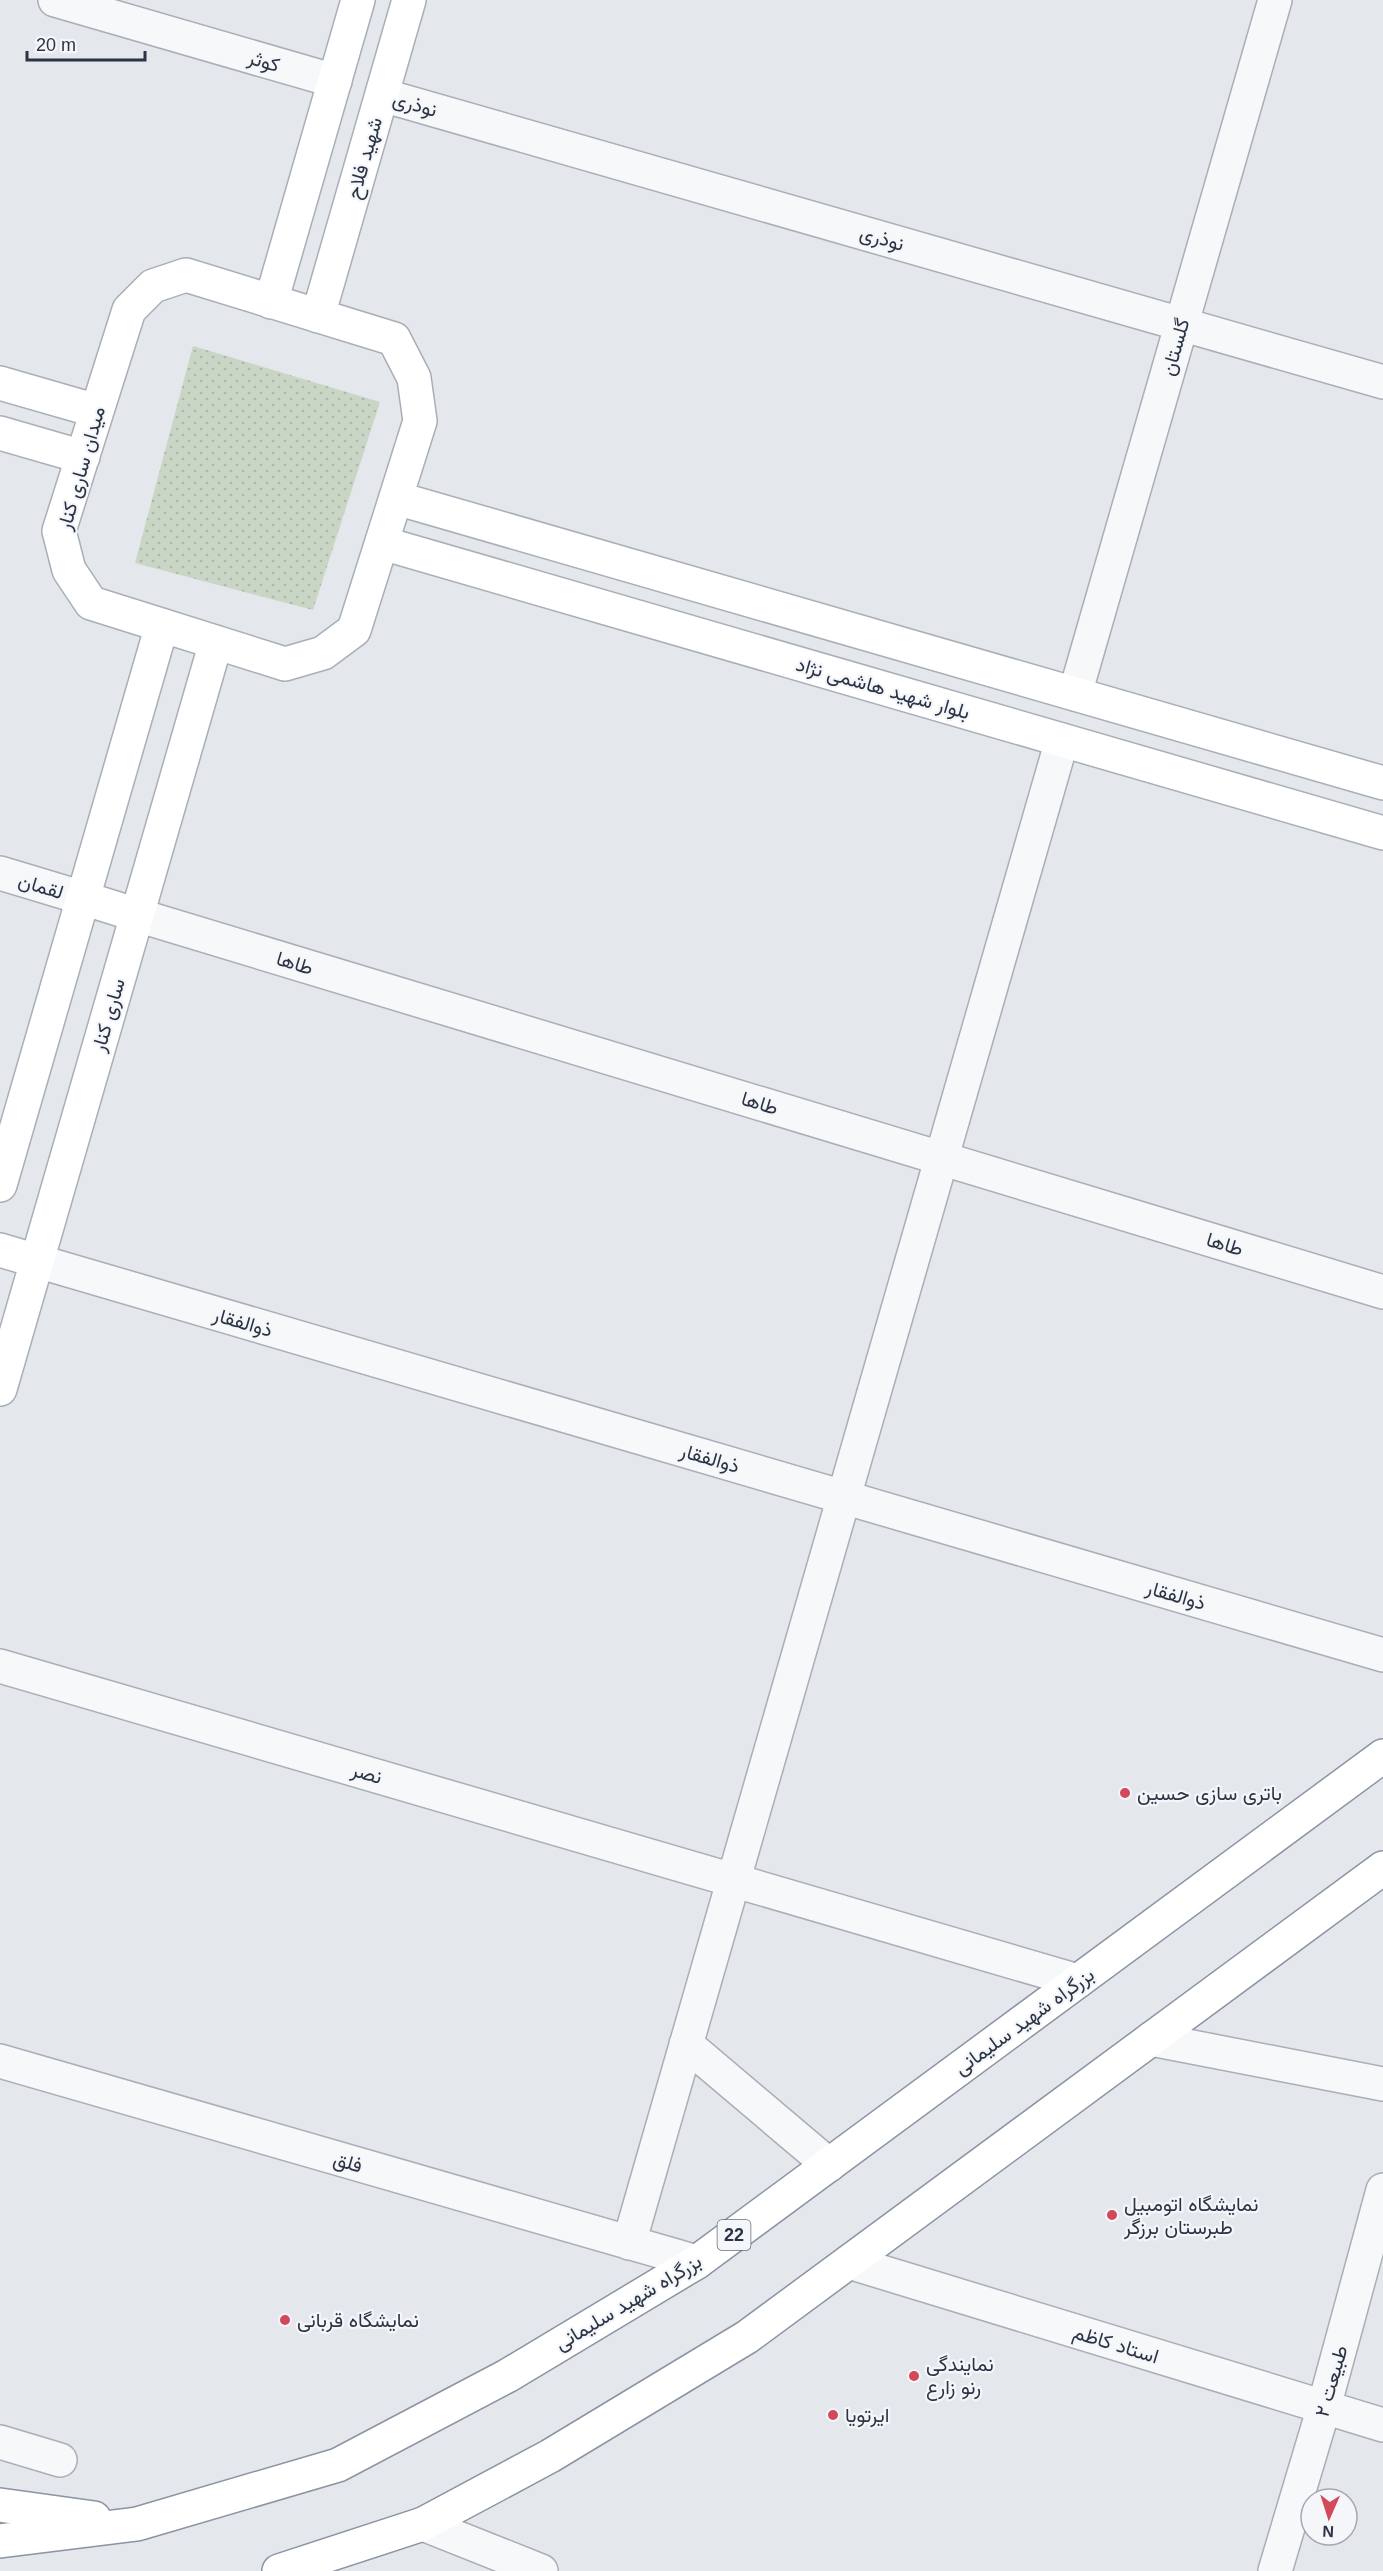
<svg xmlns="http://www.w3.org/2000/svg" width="1383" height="2571" font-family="Arial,Vazirmatn,sans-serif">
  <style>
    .grass { fill: url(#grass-dots) }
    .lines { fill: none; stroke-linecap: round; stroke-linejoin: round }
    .street-casing { stroke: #a9aeb7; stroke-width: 36 }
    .secondary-casing { stroke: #a9aeb7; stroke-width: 36 }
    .highway-casing { stroke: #8b94a3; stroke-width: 36 }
    .street { stroke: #f7f8fa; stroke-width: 33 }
    .secondary { stroke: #fff; stroke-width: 33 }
    .highway { stroke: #fff; stroke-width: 33 }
    .poi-dot { fill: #d1495b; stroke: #f4f6f9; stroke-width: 2 }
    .labels { text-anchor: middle; stroke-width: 4.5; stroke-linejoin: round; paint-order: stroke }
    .shield { fill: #f4f6f9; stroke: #676e7b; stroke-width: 1.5 }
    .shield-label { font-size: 18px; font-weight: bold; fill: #2b3445 }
    .street-label { font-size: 20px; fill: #2b3445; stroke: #f4f6f9 }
    .poi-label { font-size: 20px; fill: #2b3445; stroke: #f4f6f9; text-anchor: start }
  </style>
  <defs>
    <pattern id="grass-dots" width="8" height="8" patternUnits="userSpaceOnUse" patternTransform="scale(1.5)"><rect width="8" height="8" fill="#c9d6c5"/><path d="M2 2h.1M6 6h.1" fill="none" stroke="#adb8ab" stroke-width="1.8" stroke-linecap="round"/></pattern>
  </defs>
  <rect width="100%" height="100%" fill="#e4e7ec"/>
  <!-- grass -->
  <path class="grass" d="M193,346L380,402L313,610L135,563Z"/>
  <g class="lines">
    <defs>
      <path id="street" d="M55,0L335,81
        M382,95L1383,382
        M1075,694L1275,0
        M0,873L83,898
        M137,915L1383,1292
        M37,1261L1383,1655
        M0,1666L1078,1981
        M1151,2039L1383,2084
        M686,2044L829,2165
        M0,2061L697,2262
        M629,2243L1062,740
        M849,2262L1383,2425
        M0,2442L60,2460
        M423,2524L541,2571
        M1275,2571L1324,2407L1383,2190"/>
      <path id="secondary" d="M186,275L394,339L414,378L420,421L354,630L323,653L285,664L91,603L69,570L59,531L129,310L153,286Z
        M271,302L358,0
        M318,316L409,0
        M0,383L97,411
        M0,433L83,457
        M396,498L1383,783
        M382,543L1383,833
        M83,898L137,915
        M0,1185L162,625
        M0,1250L37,1261
        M0,1389L216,642"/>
      <path id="highway" d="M0,2505L94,2518
        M0,2541L137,2524L338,2465L507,2376L697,2262L1383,1756
        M279,2571L423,2524L550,2456L747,2337L1383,1868"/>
    </defs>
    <!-- street casing -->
    <use href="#street" class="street-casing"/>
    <!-- secondary casing -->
    <use href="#secondary" class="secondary-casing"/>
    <!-- highway casing -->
    <use href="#highway" class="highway-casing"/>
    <!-- street -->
    <use href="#street" class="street"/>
    <!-- secondary -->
    <use href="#secondary" class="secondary"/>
    <!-- highway -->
    <use href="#highway" class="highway"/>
  </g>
  <!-- markers -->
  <g class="poi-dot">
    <circle cx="1125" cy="1793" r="6"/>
    <circle cx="1112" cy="2215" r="6"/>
    <circle cx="285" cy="2320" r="6"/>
    <circle cx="914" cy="2376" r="6"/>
    <circle cx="833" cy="2415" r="6"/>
  </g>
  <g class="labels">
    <!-- shield labels -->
    <rect class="shield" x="717.5" y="2220" width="33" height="30" rx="4.5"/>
    <g class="shield-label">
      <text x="734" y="2241">22</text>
    </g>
    <!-- street labels -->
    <g class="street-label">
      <text transform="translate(264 61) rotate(16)" y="7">کوثر</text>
      <text transform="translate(415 104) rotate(16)" y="7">نوذری</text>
      <text transform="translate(364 158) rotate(-74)" y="7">شهید فلاح</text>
      <text transform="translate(882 238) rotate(16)" y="7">نوذری</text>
      <text transform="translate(1175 347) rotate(-74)" y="7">گلستان</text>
      <text transform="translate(81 468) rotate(-74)" y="7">میدان ساری کنار</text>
      <text transform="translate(883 688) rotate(16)" y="7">بلوار شهید هاشمی نژاد</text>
      <text transform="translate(41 886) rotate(17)" y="7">لقمان</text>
      <text transform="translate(295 963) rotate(17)" y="7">طاها</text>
      <text transform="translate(108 1015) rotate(-74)" y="7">ساری کنار</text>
      <text transform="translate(760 1103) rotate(17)" y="7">طاها</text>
      <text transform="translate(1225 1244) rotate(17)" y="7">طاها</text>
      <text transform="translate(243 1322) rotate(16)" y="7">ذوالفقار</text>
      <text transform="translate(710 1458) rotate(16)" y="7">ذوالفقار</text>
      <text transform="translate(1176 1595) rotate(16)" y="7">ذوالفقار</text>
      <text transform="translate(367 1773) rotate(16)" y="7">نصر</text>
      <text transform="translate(1024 2021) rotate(-36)" y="7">بزرگراه شهید سلیمانی</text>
      <text transform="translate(348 2162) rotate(16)" y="7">فلق</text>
      <text transform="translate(628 2302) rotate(-31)" y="7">بزرگراه شهید سلیمانی</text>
      <text transform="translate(1116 2344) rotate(17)" y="7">استاد کاظم</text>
      <text transform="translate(1331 2381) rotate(-74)" y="7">طبیعت ۲</text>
    </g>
    <!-- poi labels -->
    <g class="poi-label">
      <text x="1137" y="1800">باتری سازی حسین</text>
      <text x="1124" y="2211">نمایشگاه اتومبیل<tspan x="1124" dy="23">طبرستان برزگر</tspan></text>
      <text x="297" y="2327">نمایشگاه قربانی</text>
      <text x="926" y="2371">نمایندگی<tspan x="926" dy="23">رنو زارع</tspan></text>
      <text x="845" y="2422">ایرتویا</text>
    </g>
  </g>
  <!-- north arrow -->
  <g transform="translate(1329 2517) rotate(183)"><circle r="28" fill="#f4f6f9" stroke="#a4a8b1" stroke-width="1.5"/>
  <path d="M0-4.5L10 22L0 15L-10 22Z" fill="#d1495b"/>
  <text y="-9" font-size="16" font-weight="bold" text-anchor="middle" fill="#2b3445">N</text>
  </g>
  <!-- scale -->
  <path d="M27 51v9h118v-9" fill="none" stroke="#2b3445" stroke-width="3"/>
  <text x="36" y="51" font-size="18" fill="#2b3445" stroke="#f4f6f9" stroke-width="4.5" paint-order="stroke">20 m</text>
</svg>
